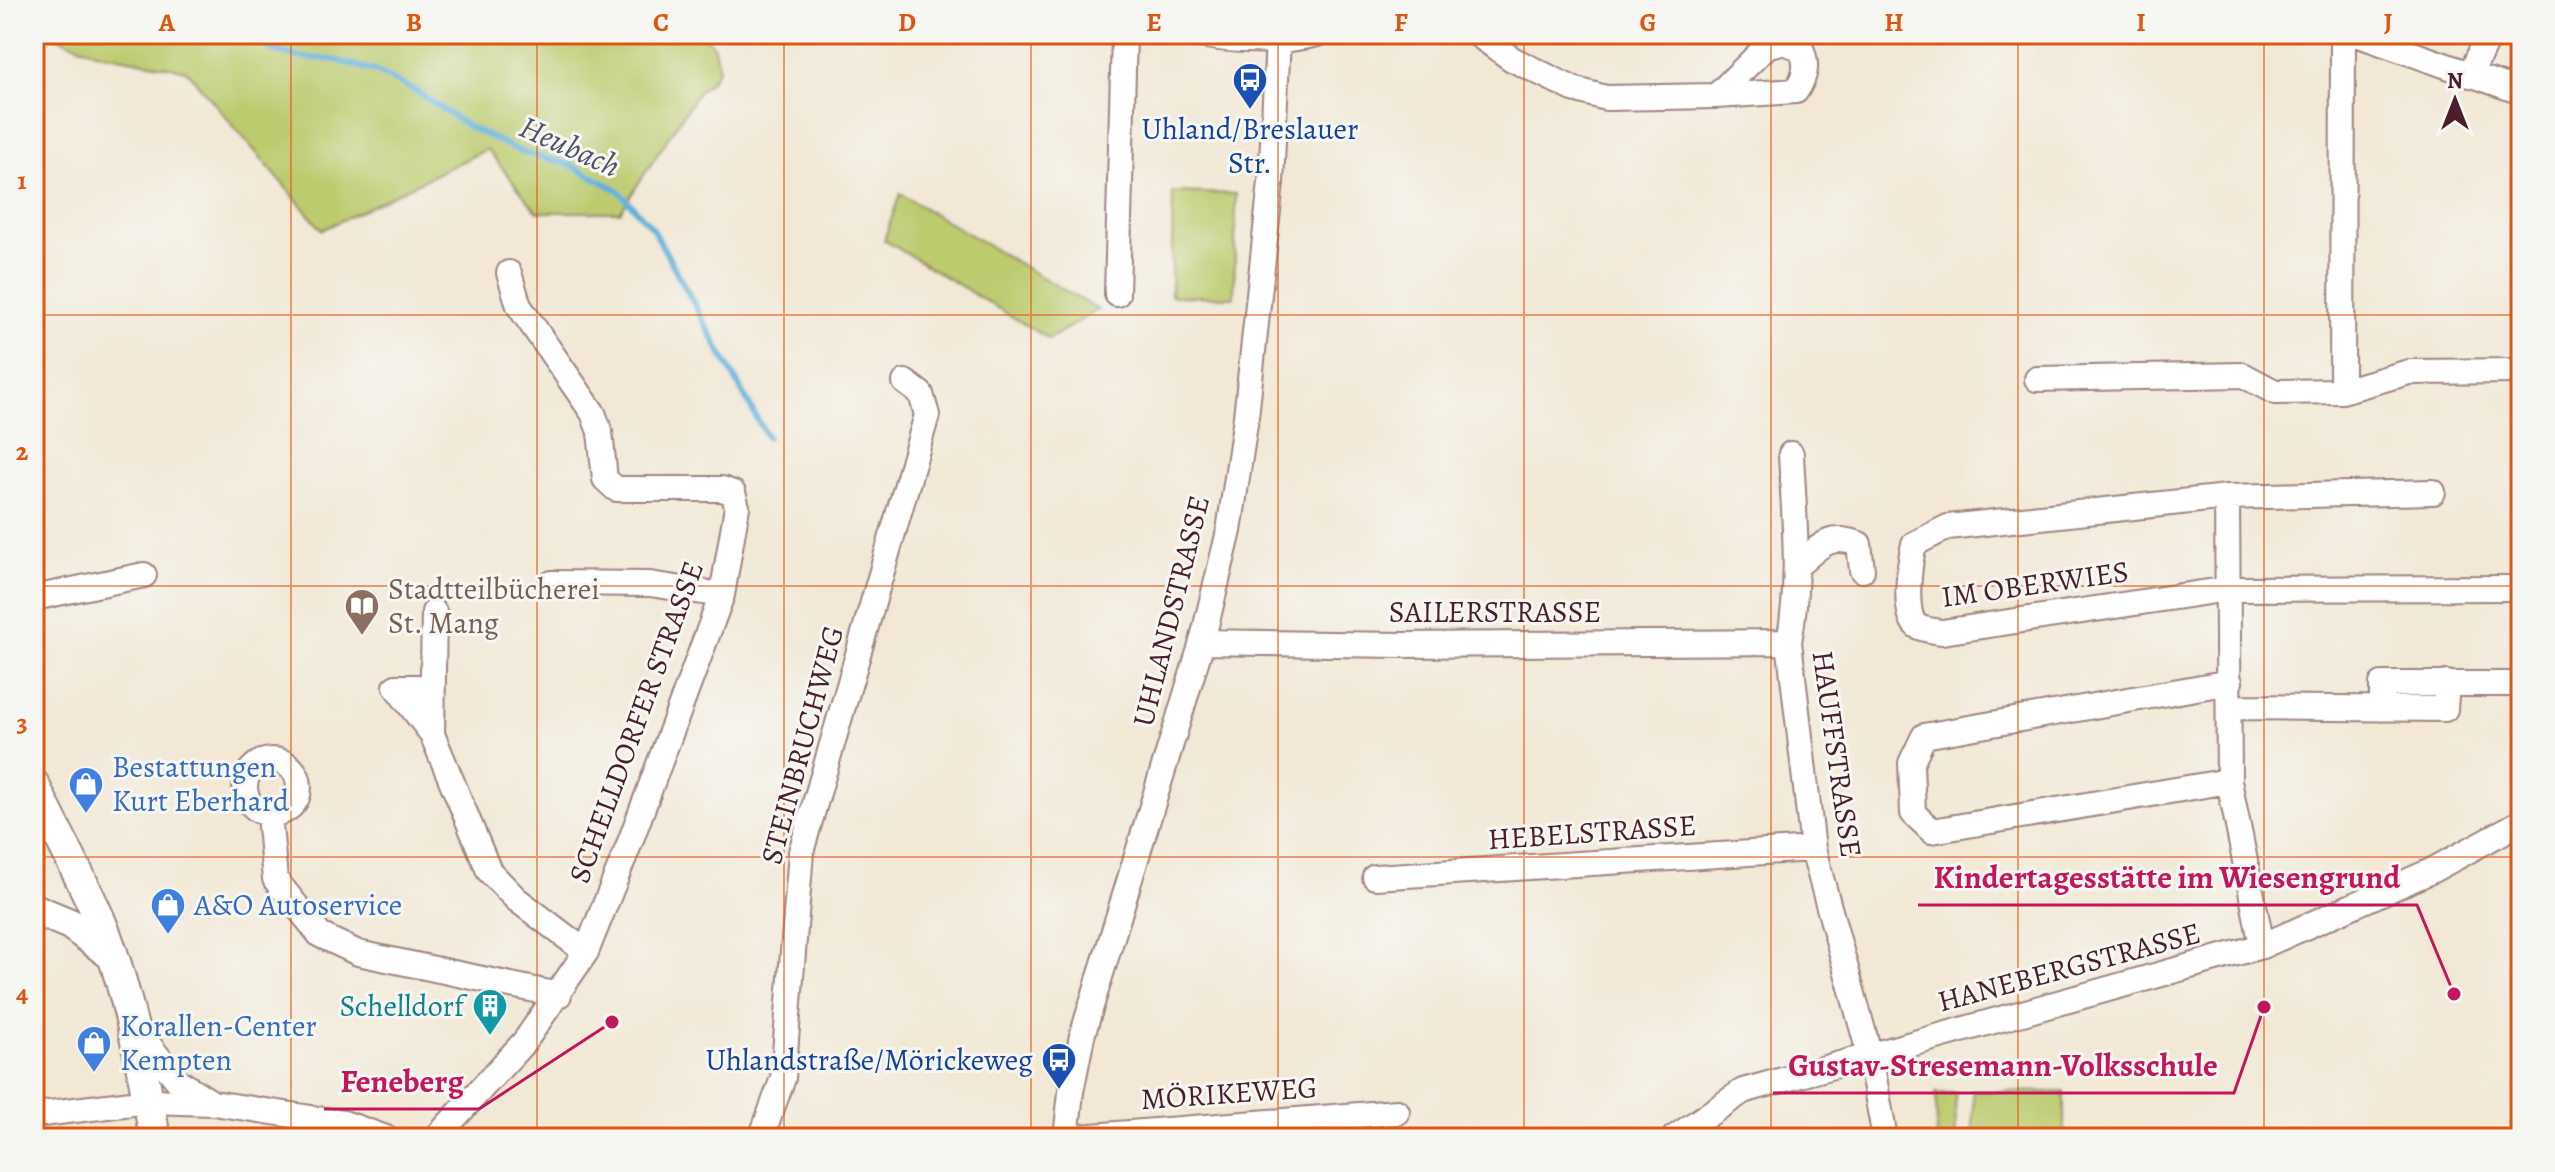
<svg xmlns="http://www.w3.org/2000/svg" width="2555" height="1172" font-family="Alegreya,serif">
  <style>
    .green { fill: #bccb6e; stroke: #83754c; stroke-width: 2 }
    .lines { fill: none; stroke-linecap: round; stroke-linejoin: round }
    .stream { stroke: #5fb0da; stroke-width: 6 }
    .minor-casing { stroke: #9e8480; stroke-width: 28 }
    .major-casing { stroke: #9e8480; stroke-width: 34 }
    .minor { stroke: #fff; stroke-width: 24 }
    .major { stroke: #fff; stroke-width: 30 }
    .grid { fill: none; stroke: #e0560e; stroke-width: 2; stroke-opacity: 0.55 }
    .labels { text-anchor: middle; stroke-width: 6; stroke-linejoin: round; paint-order: stroke }
    .transit-label { font-size: 30px; fill: #164399; stroke: #f6f6f2 }
    .street-label { font-size: 30px; fill: #4a1f2b; stroke: #f6f6f2 }
    .education-label { font-size: 30px; fill: #785e54; stroke: #f6f6f2; text-anchor: start }
    .shop-label { font-size: 30px; fill: #366cbe; stroke: #f6f6f2; text-anchor: start }
    .culture-label { font-size: 30px; fill: #0d838f; stroke: #f6f6f2; text-anchor: end }
    .water-label { font-size: 32px; font-style: italic; fill: #515268; stroke: #f6f6f2 }
    .leader { fill: none; stroke: #c2185b; stroke-width: 3 }
    .callout-dot { fill: #c2185b; stroke: #f6f6f2; stroke-width: 3 }
    .callout-label { font-size: 32px; text-anchor: middle; font-weight: bold; fill: #c2185b; stroke: #f6f6f2; stroke-width: 6; stroke-linejoin: round; paint-order: stroke }
    .neatline { fill: none; stroke: #e0560e; stroke-width: 3 }
    .grid-label { font-size: 26px; text-anchor: middle; font-weight: bold; fill: #e0560e }
  </style>
  <rect width="100%" height="100%" fill="#f6f6f2"/>
  <filter id="ink" filterUnits="userSpaceOnUse"><feTurbulence type="fractalNoise" baseFrequency=".0125" numOctaves="2"/><feDisplacementMap in="SourceGraphic" scale="16" xChannelSelector="R" yChannelSelector="G"/><feConvolveMatrix kernelMatrix="1 2 1 2 8 2 1 2 1" color-interpolation-filters="sRGB"/></filter>
  <filter id="wash" filterUnits="userSpaceOnUse"><feTurbulence type="fractalNoise" baseFrequency=".006" numOctaves="4" result="noise"/><feDisplacementMap in="SourceGraphic" scale="32" xChannelSelector="R" yChannelSelector="G"/><feGaussianBlur stdDeviation="1.8" result="paint"/><feColorMatrix in="noise" values="0 0 0 0 0 0 0 0 0 0 0 0 0 0 0 0 0 1.4 0 .05"/><feComposite in="paint" operator="in"/></filter>
  <g filter="url(#wash)">
    <rect width="100%" height="100%" fill="#f2e8d5"/>
    <!-- green -->
    <path class="green" d="M48,34H705L714,48L719,68L710,82L698,92L620,212H537L487,149L322,230L186,70L98,53Z
      M1173,192L1236,194L1234,297L1171,296Z
      M900,194L1098,310L1049,339L884,240Z
      M1973,1091L2064,1092V1132L2073,1133V1138H1973Z
      M1936,1093H1955L1956,1138H1937Z"/>
    <g class="lines">
      <!-- stream -->
      <path class="stream" d="M240,34L272,50L298,57L335,60L375,71L414,90L469,127L524,153L569,164L618,190L653,229L767,437"/>
    </g>
  </g>
  <g filter="url(#ink)">
    <g class="lines">
      <defs>
        <path id="minor" d="M1197,34C1229,42 1285,43 1317,34
          M1477,34L1512,59L1573,89L1606,98L1716,96L1796,91C1806,75 1808,65 1801,48L1782,42L1768,45L1716,96
          M2356,34L2521,92
          M2470,75L2489,34
          M1117,294L1124,34
          M2037,379L2243,375L2275,392L2342,391L2409,372L2521,371
          M2342,391L2343,34
          M1791,454C1794,517 1801,580 1789,642L1813,849L1870,1056L1885,1138
          M2433,492L2227,497L1948,527L1914,544C1910,561 1902,615 1917,626C1923,630 1935,631 1942,632L2228,589L2521,588
          M2227,497L2229,781L2262,946
          M1797,566C1821,546 1827,533 1859,544L1862,570
          M552,583L650,584L722,595
          M34,598L144,575
          M434,612L432,734L489,871L516,899L586,952
          M1202,642L1401,645L1789,642
          M432,687H396L432,734
          M2230,707L2445,709L2447,683
          M2382,709V684H2521
          M245 787a27 27 0 1 1 54 0a27 27 0 1 1-54 0Z
          M2229,781L1932,831L1913,813L1911,763L1924,736L2230,682
          M269,815L275,879L320,935L358,953L559,995
          M1375,877L1813,849
          M135,1028L178,1081L211,1102
          M34,1115L148,1101L213,1103L344,1123L386,1138
          M436,1138L525,1041L586,952L627,850L722,595L737,507L733,493L722,489H616L605,479L600,432L593,413L519,306L509,273
          M761,1138L783,1078L801,852L927,415L921,394L905,382
          M1066,1138L1071,1092L1082,1036L1202,642L1229,531L1246,417L1271,182L1278,39
          M1066,1138L1397,1112
          M1674,1138L1743,1091L2262,946L2431,871L2521,822"/>
        <path id="major" d="M34,785C55,829 79,873 99,918C126,981 143,1070 155,1138
          M34,909L70,924L112,955"/>
      </defs>
      <!-- minor casing -->
      <use href="#minor" class="minor-casing"/>
      <!-- major casing -->
      <use href="#major" class="major-casing"/>
      <!-- minor -->
      <use href="#minor" class="minor"/>
      <!-- major -->
      <use href="#major" class="major"/>
    </g>
  </g>
  <!-- grid -->
  <path class="grid" d="M291,34V1138M537,34V1138M784,34V1138M1031,34V1138M1278,34V1138M1524,34V1138M1771,34V1138M2018,34V1138M2264,34V1138M34,315H2521M34,586H2521M34,857H2521"/>
  <!-- icons -->
  <defs>
    <symbol id="bus-pin" viewBox="-11 -11 22 30"><path d="M0 17L-7.5 6A9.5 9.5 0 1 1 7.5 6Z" fill="#1a4fb4" stroke="#f6f6f2"/><path d="M-5-6H5V4H4V6H2V4H-2V6H-4V4H-5ZM-3.5-4V0h7V-4ZM-3.5 1.2v1.5H-2V1.2ZM2 1.2v1.5H3.5V1.2Z" fill="#fff"/></symbol>
    <symbol id="library-pin" viewBox="-11 -11 22 30"><path d="M0 17L-7.5 6A9.5 9.5 0 1 1 7.5 6Z" fill="#8d6e63" stroke="#f6f6f2"/><path d="M-6-4Q-3-5.5-.7-3.5V5Q-3 3-6 4ZM6-4Q3-5.5 .7-3.5V5Q3 3 6 4Z" fill="#fff"/></symbol>
    <symbol id="shop-pin" viewBox="-11 -11 22 30"><path d="M0 17L-7.5 6A9.5 9.5 0 1 1 7.5 6Z" fill="#3f7fe0" stroke="#f6f6f2"/><path d="M-5-2.5h2.3a2.7 3.5 0 0 1 5.4 0H5L5.5 6h-11ZM-1.5-2.5h3a1.5 2.3 0 0 0-3 0Z" fill="#fff"/></symbol>
    <symbol id="building-pin" viewBox="-11 -11 22 30"><path d="M0 17L-7.5 6A9.5 9.5 0 1 1 7.5 6Z" fill="#0f9aa8" stroke="#f6f6f2"/><path d="M-4-6H4V6H1V3H-1V6H-4ZM-2.5-4.3h1.7v1.8h-1.7ZM.8-4.3h1.7v1.8H.8ZM-2.5-1h1.7V.8h-1.7ZM.8-1h1.7V.8H.8Z" fill="#fff"/></symbol>
  </defs>
  <g fill-rule="evenodd">
    <use href="#bus-pin" x="1230" y="60" width="40" height="54"/>
    <use href="#library-pin" x="342" y="586" width="40" height="54"/>
    <use href="#shop-pin" x="66" y="764" width="40" height="54"/>
    <use href="#shop-pin" x="148" y="885" width="40" height="54"/>
    <use href="#building-pin" x="470" y="986" width="40" height="54"/>
    <use href="#shop-pin" x="74" y="1023" width="40" height="54"/>
    <use href="#bus-pin" x="1039" y="1040" width="40" height="54"/>
  </g>
  <g class="labels">
    <!-- transit labels -->
    <g class="transit-label">
      <text x="1250" y="139">Uhland/Breslauer<tspan x="1250" dy="34">Str.</tspan></text>
      <text x="1033" y="1070" text-anchor="end">Uhlandstraße/Mörickeweg</text>
    </g>
    <!-- street labels -->
    <g class="street-label">
      <text transform="translate(2035 584) rotate(-8)" y="10">IM OBERWIES</text>
      <text transform="translate(1171 611) rotate(-76)" y="10">UHLANDSTRASSE</text>
      <text x="1495" y="622">SAILERSTRASSE</text>
      <text transform="translate(636 722) rotate(-70)" y="10">SCHELLDORFER STRASSE</text>
      <text transform="translate(802 745) rotate(-75)" y="10">STEINBRUCHWEG</text>
      <text transform="translate(1837 754) rotate(82)" y="10">HAUFFSTRASSE</text>
      <text transform="translate(1592 832) rotate(-4)" y="10">HEBELSTRASSE</text>
      <text transform="translate(2069 967) rotate(-15)" y="10">HANEBERGSTRASSE</text>
      <text transform="translate(1229 1093) rotate(-4)" y="10">MÖRIKEWEG</text>
    </g>
    <!-- education labels -->
    <g class="education-label">
      <text x="388" y="599">Stadtteilbücherei<tspan x="388" dy="34">St. Mang</tspan></text>
    </g>
    <!-- shop labels -->
    <g class="shop-label">
      <text x="112" y="777">Bestattungen<tspan x="112" dy="34">Kurt Eberhard</tspan></text>
      <text x="194" y="915">A&amp;O Autoservice</text>
      <text x="120" y="1036">Korallen-Center<tspan x="120" dy="34">Kempten</tspan></text>
    </g>
    <!-- culture labels -->
    <g class="culture-label">
      <text x="464" y="1016">Schelldorf</text>
    </g>
    <!-- water labels -->
    <g class="water-label">
      <text transform="translate(570 146) rotate(24)" y="11">Heubach</text>
    </g>
  </g>
  <!-- callouts -->
  <path class="leader" d="M2454 994L2417 905H1918M2264 1007L2234 1093H1773M612 1022L479 1109H324"/>
  <g class="callout-dot">
    <circle cx="2454" cy="994" r="8"/>
    <circle cx="2264" cy="1007" r="8"/>
    <circle cx="612" cy="1022" r="8"/>
  </g>
  <g class="callout-label">
    <text x="2167" y="888">Kindertagesstätte im Wiesengrund</text>
    <text x="2003" y="1076">Gustav-Stresemann-Volksschule</text>
    <text x="402" y="1092">Feneberg</text>
  </g>
  <!-- margin -->
  <rect width="2555" height="1172" fill="none" stroke="#f6f6f2" stroke-width="88"/>
  <!-- north arrow -->
  <g transform="translate(2455 100)" stroke="#f6f6f2" stroke-width="6" paint-order="stroke">
  <path d="M0-6L14 30L0 20L-14 30Z" fill="#4a1f2b"/>
  <text y="-12" font-size="22" font-weight="bold" text-anchor="middle" fill="#4a1f2b">N</text>
  </g>
  <rect x="44" y="44" width="2467" height="1084" class="neatline"/>
  <g class="grid-label">
    <text x="167" y="31">A</text>
    <text x="414" y="31">B</text>
    <text x="661" y="31">C</text>
    <text x="907" y="31">D</text>
    <text x="1154" y="31">E</text>
    <text x="1401" y="31">F</text>
    <text x="1648" y="31">G</text>
    <text x="1894" y="31">H</text>
    <text x="2141" y="31">I</text>
    <text x="2388" y="31">J</text>
    <text x="22" y="189">1</text>
    <text x="22" y="460">2</text>
    <text x="22" y="731">3</text>
    <text x="22" y="1002">4</text>
  </g>
</svg>
